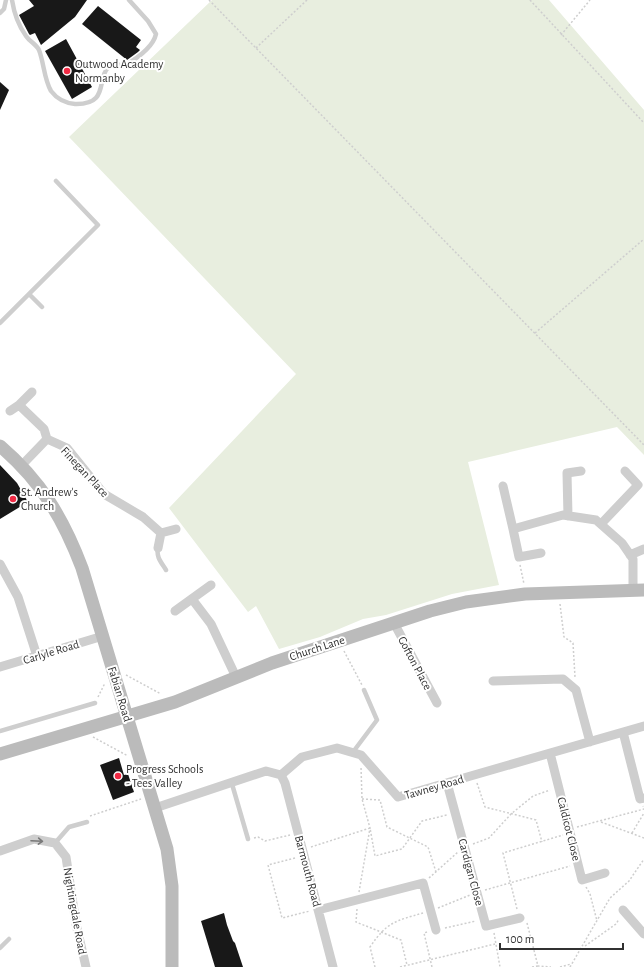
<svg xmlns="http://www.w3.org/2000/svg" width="644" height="967" font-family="'Alegreya Sans',sans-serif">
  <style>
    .green { fill: #e8eedf }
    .building { fill: #181818 }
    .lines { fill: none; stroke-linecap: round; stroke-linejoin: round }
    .path { stroke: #cecece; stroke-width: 1.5; stroke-dasharray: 2 2; stroke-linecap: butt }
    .lane { stroke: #cecece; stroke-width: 4.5 }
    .street { stroke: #cecece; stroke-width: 9 }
    .secondary { stroke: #bbb; stroke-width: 13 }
    .oneway { stroke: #787878 }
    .poi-dot { fill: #f12a44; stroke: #fff; stroke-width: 1.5 }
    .labels { text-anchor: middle; stroke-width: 4; stroke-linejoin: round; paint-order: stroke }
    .poi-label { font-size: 12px; fill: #313131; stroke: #fff; text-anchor: start }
    .street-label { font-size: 12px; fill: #313131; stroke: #fff }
  </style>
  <rect width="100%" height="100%" fill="#fff"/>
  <!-- green -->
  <path class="green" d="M212,0H549L644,110V455L617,427L468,462L499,585L452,594L386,615L363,619L320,637L279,649L256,606L248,612L169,508L296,374L69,137Z"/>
  <!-- building -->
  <path class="building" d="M29,0H87L75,17L41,45L35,33L30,35L29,34L19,15L34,6Z
    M98,6L141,40L136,47L140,50L138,52L127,60L82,24Z
    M66,39L92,87L72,99L45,51Z
    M0,82L9,90L0,110Z
    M0,465L17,483L28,502L0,519Z
    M119,758L124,775L128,774L134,792L113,800L100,765Z
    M224,913L227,925L233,941L235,943L243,967H215L201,921Z"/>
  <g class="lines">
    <!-- path -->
    <path class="path" d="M209,0L644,445
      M530,0L644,123
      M561,35L590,0
      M256,48L307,0
      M535,333L644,239
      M520,565L524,584
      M560,604L564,637L573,643L575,677
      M344,651L362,685
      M126,675L161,694
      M98,697L105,683
      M93,737L128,756
      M477,783L485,807L536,820L542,842
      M362,799L380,800L387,827L428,847L436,872
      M90,816L141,799
      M601,822L644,838
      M577,827L644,809L643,806
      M632,833L644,813
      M254,838L258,837L265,841L290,835
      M473,844L489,838L511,814L533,796L550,790
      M311,847L370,828L375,856L402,849L422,821L447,815
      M295,858L268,865L282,918L310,911
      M429,878L458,852
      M586,887L590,894L597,921
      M485,890L570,866
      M359,892L370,828L362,799L361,767
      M438,908L470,895
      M357,909L356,922L401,940L407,965
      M517,909L503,853L563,835
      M527,923L538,966L551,967
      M445,928L476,921
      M427,932L424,933L432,967
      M494,933L500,967
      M585,946L616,924L619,919
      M375,967L370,947C387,922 395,921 423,913
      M400,967L495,944
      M532,967L538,966
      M560,967L571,964
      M570,967L610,898L629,881L644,859"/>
    <!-- lane -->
    <path class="lane" d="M12,0C14,13 18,25 26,36C30,42 36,44 39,50C44,63 44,79 51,91C57,99 65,103 75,104C111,105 95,77 110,66C114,62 119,65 124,66C136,59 153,48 156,34L148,21L129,0
      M0,13L4,9L6,0
      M29,294L42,307
      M0,323L98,225L56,181
      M158,548C156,557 161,562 166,570
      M0,731L95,703
      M353,752L377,720L364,690
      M232,784L248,839
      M55,843L69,827L87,822
      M0,948L9,939"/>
    <!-- street -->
    <path class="street" d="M10,411L19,405
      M47,439L67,448L104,494L143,517L161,533L176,529
      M21,466L47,439L44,429L19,405L32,392
      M503,486L513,529L563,515L596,520L622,543L633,559V590
      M568,516L567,473L581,471
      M601,524L638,485L625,471
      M513,529L519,557L541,553
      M158,548L161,533
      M630,555L644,549
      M0,564L18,597L37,656
      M192,599L211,624L236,677
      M175,611L211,585
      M394,623L437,703
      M0,667L103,636
      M493,681L563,679L576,690L590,742
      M623,732L640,799L644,798
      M550,753L582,880L605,873
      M281,775L302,757L337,748L361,755L398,797L644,726
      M281,775L285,783L333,967
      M447,783L486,926L520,918
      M155,808L266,771L281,775
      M0,851L34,839L55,843L66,857L76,924L86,967
      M318,910L423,883L436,930
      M623,910L644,934"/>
    <!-- secondary -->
    <path class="secondary" d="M0,446C41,481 63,518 82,568L167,849L172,886V967
      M0,754L175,702L272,663L430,611L466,602L525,594L644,590"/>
  </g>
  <!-- one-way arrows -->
  <defs><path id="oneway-shaft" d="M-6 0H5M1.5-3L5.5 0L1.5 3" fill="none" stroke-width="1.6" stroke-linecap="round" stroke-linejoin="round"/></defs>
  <use class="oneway" href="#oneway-shaft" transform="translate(37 841) rotate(3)"/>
  <!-- markers -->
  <g class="poi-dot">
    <circle cx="67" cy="71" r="4"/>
    <circle cx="13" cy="499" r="4"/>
    <circle cx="118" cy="776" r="4"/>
  </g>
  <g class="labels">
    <!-- poi labels -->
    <g class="poi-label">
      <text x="75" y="68">Outwood Academy<tspan x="75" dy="14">Normanby</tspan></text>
      <text x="21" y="496">St. Andrew's<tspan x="21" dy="14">Church</tspan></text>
      <text x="126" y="773">Progress Schools<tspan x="126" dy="14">- Tees Valley</tspan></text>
    </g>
    <!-- street labels -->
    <g class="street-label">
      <text transform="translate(85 472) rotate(47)" y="4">Finegan Place</text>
      <text transform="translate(317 648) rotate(-18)" y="4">Church Lane</text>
      <text transform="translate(51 652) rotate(-17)" y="4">Carlyle Road</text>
      <text transform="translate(415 663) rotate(62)" y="4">Gofton Place</text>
      <text transform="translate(120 694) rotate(73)" y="4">Fabian Road</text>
      <text transform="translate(434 787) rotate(-16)" y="4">Tawney Road</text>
      <text transform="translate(569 829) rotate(76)" y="4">Caldicot Close</text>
      <text transform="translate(308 871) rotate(75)" y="4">Barmouth Road</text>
      <text transform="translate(471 872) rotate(75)" y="4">Cardigan Close</text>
      <text transform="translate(75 911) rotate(80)" y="4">Nightingdale Road</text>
    </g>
  </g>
  <!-- scale -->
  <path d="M500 943v6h123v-6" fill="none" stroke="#313131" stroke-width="2"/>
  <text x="506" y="943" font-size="12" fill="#313131" stroke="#ffffff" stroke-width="3" paint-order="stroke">100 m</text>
</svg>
